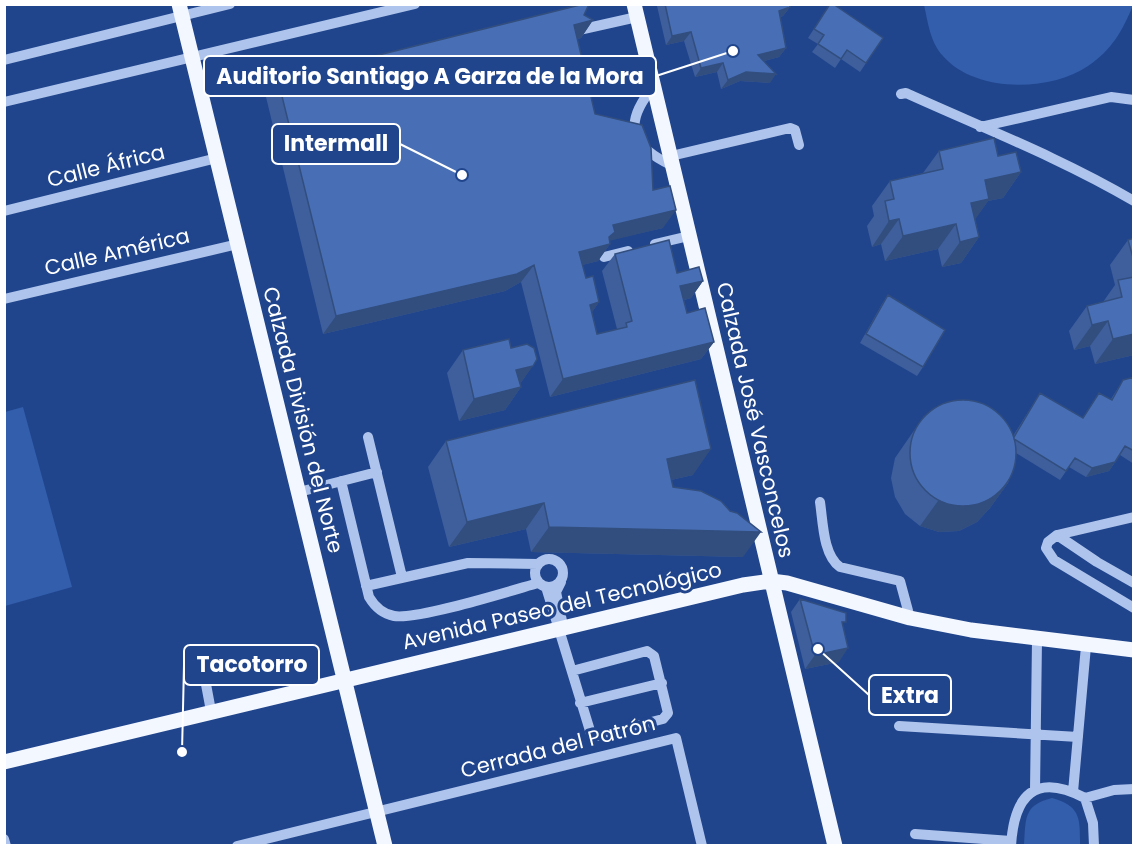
<svg xmlns="http://www.w3.org/2000/svg" width="1138" height="850" font-family="Poppins,sans-serif">
  <style>
    .green { fill: #335eab }
    .lines { fill: none; stroke-linecap: round; stroke-linejoin: round }
    .minor { stroke: #aec4ec; stroke-width: 10 }
    .major { stroke: #f3f7ff; stroke-width: 15 }
    .wall { fill: #3e5f9c }
    .shaded-wall { fill: #324e7f }
    .building { fill: #486fb5; stroke: #324e7f; stroke-width: 1.5 }
    .labels { text-anchor: middle; stroke-width: 6; stroke-linejoin: round; paint-order: stroke }
    .street-label { font-size: 21px; fill: #fff; stroke: #20458d }
    .leader { fill: none; stroke: #fff; stroke-width: 2 }
    .callout-dot { fill: #fff; stroke: #20458d; stroke-width: 2 }
    .callout { fill: #20458d; stroke: #fff; stroke-width: 2 }
    .callout-label { font-size: 22px; text-anchor: middle; font-weight: bold; fill: #fff }
  </style>
  <rect width="100%" height="100%" fill="#20458d"/>
  <!-- green -->
  <path class="green" d="M924,5V4L1133,5C1123,30 1112,50 1088,66C1050,92 975,93 943,56C930,42 928,22 924,5Z
    M23,407L72,587L5,606V412Z
    M1052,798C1081,806 1080,819 1080,845H1024C1026,819 1023,805 1052,798Z"/>
  <g class="lines">
    <!-- minor -->
    <path class="minor" d="M579,30L637,17
      M4,60L230,4
      M654,86C622,124 630,146 673,166
      M901,94L906,93C983,128 1061,158 1134,201
      M4,102L415,4
      M980,127L1111,97L1134,100
      M671,156L790,128L795,130L799,145
      M4,211L217,158
      M655,244L689,236
      M604,257L628,251
      M4,299L238,244
      M368,437L402,577
      M341,481L369,597C375,607 383,614 394,616C418,620 510,591 538,583
      M299,492L377,472
      M820,502C823,522 823,555 840,567L900,581L910,618
      M1134,517L1057,535L1048,542L1046,548L1054,560L1134,608
      M1057,535L1097,562L1134,583
      M535 573a14 14 0 1 1 28 0a14 14 0 1 1-28 0Z
      M561,582L556,592L562,621
      M366,586L468,563L538,564
      M546,587L591,734L597,736L663,719L668,713L654,656L647,651L572,671
      M580,703L662,683
      M211,711L205,679L294,656L298,659L306,688
      M899,726L1078,737
      M1035,790L1037,640
      M1073,792L1086,646
      M1085,798L1114,790L1134,789
      M915,834L1011,841
      M4,839L6,846
      M237,846L676,738L702,846
      M1011,846C1014,795 1035,772 1085,798L1093,823L1094,846"/>
    <!-- major -->
    <path class="major" d="M179,4L385,846
      M634,4L835,846
      M4,762L743,585L771,581L787,583L910,618L971,630L1134,650"/>
  </g>
  <!-- wall -->
  <path class="wall" d="M658,4H789L790,7L783,16L780,17L786,48L779,57L764,61L770,83L740,81L721,89L717,72L695,77L684,41L666,45L657,6Z
    M830,4L883,38L860,72L841,59L835,68L812,52L818,44L808,38Z
    M584,15L593,20L581,38L577,39L595,114L653,190L663,228L610,240V244L598,261L582,265L586,278L599,302L592,312L597,334L617,329L602,271L615,254L703,281L691,298L684,300L687,313L714,342L701,359L550,397L521,282L505,291L323,334L266,97L278,80Z
    M939,151L998,156L1021,172L1003,198L988,201L975,219L979,237L961,263L942,267L938,249L885,261L881,244L872,247L867,226L874,216L872,206L890,181L923,173Z
    M1134,238V355L1095,364L1090,346L1074,350L1069,331L1087,306L1103,302L1115,285L1110,265L1128,240Z
    M888,295L923,367L917,376L860,343L882,304Z
    M511,348L537,359L520,384L521,387L505,410L459,421L447,373L463,350Z
    M1134,377V464L1120,455L1109,471L1086,477L1069,467L1060,480L1016,453L1008,483L990,508L977,522L959,531L939,532L920,526L905,514L895,497L891,478L895,458L924,416L1013,436L1040,393L1083,418L1111,399L1123,380Z
    M446,441L693,475L671,480L673,487L743,557L531,552L526,529L449,547L428,467Z
    M800,599L843,627L839,662L805,669L791,612Z"/>
  <!-- shaded-wall -->
  <path class="shaded-wall" d="M790,7L783,16L772,20L779,11Z
    M593,20L581,38L562,43L574,25Z
    M691,32L684,41L666,45L672,36Z
    M786,48L779,57L752,64L758,55Z
    M723,63L717,72L695,77L701,68Z
    M746,72L776,74L770,83L740,81L721,89L728,80Z
    M1021,172L1003,198L988,201L972,224L957,228L985,180Z
    M676,210L663,228L609,241L610,244L598,261L567,269L579,252L613,225Z
    M899,219L881,244L872,247L889,221Z
    M956,224L938,249L885,261L903,236Z
    M979,237L961,263L942,267L960,242Z
    M534,265L521,282L505,291L323,334L336,316Z
    M703,281L691,298L668,304L680,286Z
    M599,302L587,320L590,305Z
    M1108,321L1090,346L1074,350L1092,325Z
    M1134,334V355L1095,364L1113,339Z
    M714,342L701,359L550,397L563,379Z
    M533,366L517,388L521,387L505,410L459,421L474,399L516,370Z
    M711,449L693,475L649,485L667,459Z
    M1115,462L1109,471L1086,477L1092,468Z
    M1008,483L990,508L977,522L959,531L939,532L920,526L938,501Z
    M544,503L526,529L449,547L467,522Z
    M549,527L761,532L743,557L531,552Z
    M848,648L839,662L805,669L815,655Z"/>
  <!-- building -->
  <path class="building" d="M584,4H589L584,15L593,20L574,25L595,114L642,125L651,148L653,190L670,186L676,210L613,225L615,232L609,237L610,244L579,252L586,278L593,276L599,302L590,305L597,334L627,327L626,323L632,321L615,254L669,240L677,273L699,267L703,281L680,286L687,313L705,308L714,342L563,379L534,265L517,274L336,316L278,80Z
    M665,4H789L790,7L779,11L786,48L758,55L776,74L746,72L728,80L723,63L701,68L691,32L672,36Z
    M830,4H833L883,38L866,63L847,50L841,59L818,44L824,35L814,29Z
    M994,138L998,156L1016,152L1021,172L985,180L989,199L971,203L979,237L960,242L956,224L903,236L899,219L889,221L885,201L894,199L890,181L943,169L939,151Z
    M1134,238V261L1128,240Z
    M1134,277V334L1113,339L1108,321L1092,325L1087,306L1122,297L1118,280Z
    M888,295L945,330L923,367L866,334Z
    M509,339L511,348L527,344L534,348L537,359L533,366L516,370L521,387L474,399L463,350Z
    M1134,377V451L1125,446L1115,462L1092,468L1075,458L1066,471L1014,439V437L1040,393L1083,418L1099,393L1112,400L1123,380Z
    M695,380L711,449L667,459L673,487L701,491L721,501L730,511L737,513L761,532L549,527L544,503L467,522L446,441Z
    M910 453a53 53 0 1 1 106 0a53 53 0 1 1-106 0Z
    M800,599L846,613V622H842L848,648L815,655Z"/>
  <g class="labels">
    <!-- street labels -->
    <g class="street-label">
      <text transform="translate(106 166) rotate(-14)" y="7">Calle África</text>
      <text transform="translate(117 252) rotate(-13)" y="7">Calle América</text>
      <text transform="translate(303 420) rotate(76)" y="7">Calzada División del Norte</text>
      <text transform="translate(755 420) rotate(77)" y="7">Calzada José Vasconcelos</text>
      <text transform="translate(562 606) rotate(-13)" y="7">Avenida Paseo del Tecnológico</text>
      <text transform="translate(558 747) rotate(-14)" y="7">Cerrada del Patrón</text>
    </g>
  </g>
  <!-- callouts -->
  <path class="leader" d="M733 51L656 76M462 175L400 144M182 752L184 665M818 649L869 695"/>
  <g class="callout-dot">
    <circle cx="733" cy="51" r="6"/>
    <circle cx="462" cy="175" r="6"/>
    <circle cx="182" cy="752" r="6"/>
    <circle cx="818" cy="649" r="6"/>
  </g>
  <g class="callout">
    <rect x="204" y="56" width="452" height="40" rx="6"/>
    <rect x="272" y="124" width="128" height="40" rx="6"/>
    <rect x="184" y="645" width="135" height="40" rx="6"/>
    <rect x="869" y="675" width="82" height="40" rx="6"/>
  </g>
  <g class="callout-label">
    <text x="430" y="84">Auditorio Santiago A Garza de la Mora</text>
    <text x="336" y="151">Intermall</text>
    <text x="252" y="672">Tacotorro</text>
    <text x="910" y="703">Extra</text>
  </g>
  <!-- border -->
  <rect width="1138" height="850" fill="none" stroke="#ffffff" stroke-width="12"/>
</svg>
